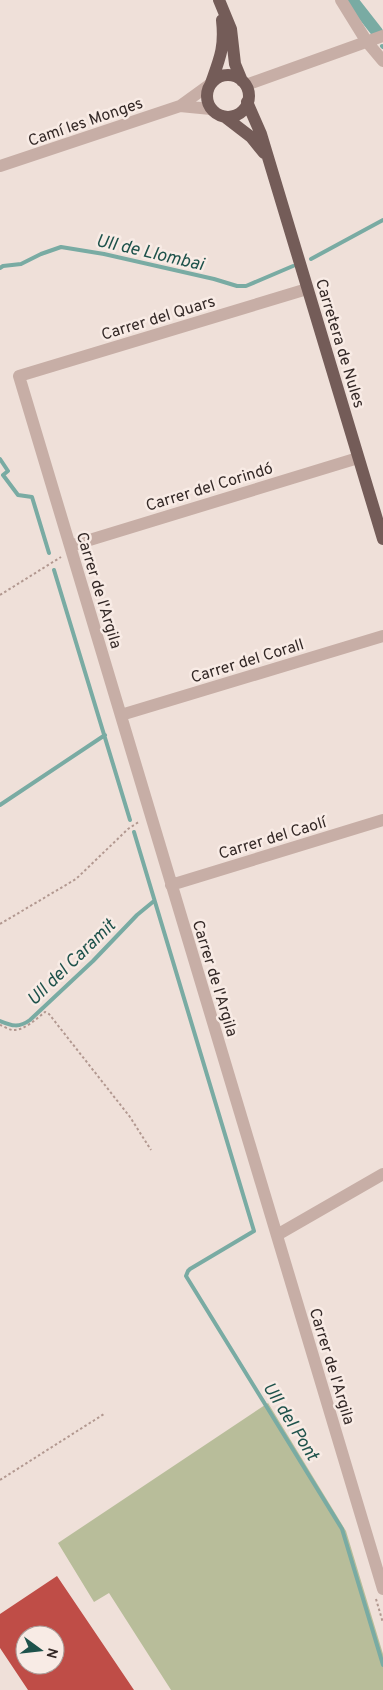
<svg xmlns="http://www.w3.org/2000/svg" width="383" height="1690" font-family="Overpass,sans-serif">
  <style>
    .green { fill: #b8bd9a }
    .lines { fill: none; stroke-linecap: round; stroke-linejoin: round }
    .stream { stroke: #79aba3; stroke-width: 4 }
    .canal { stroke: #79aba3; stroke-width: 12 }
    .building { fill: #bf4d47; fill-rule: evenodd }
    .path { stroke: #b29890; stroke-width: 2; stroke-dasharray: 2.5 2.5; stroke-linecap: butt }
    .minor { stroke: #c7aea6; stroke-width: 12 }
    .major { stroke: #745c58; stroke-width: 12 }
    .labels { text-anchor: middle; stroke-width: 5; stroke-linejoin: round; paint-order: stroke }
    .street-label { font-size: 16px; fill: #332826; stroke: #f8ebe5 }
    .water-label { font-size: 18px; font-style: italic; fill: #1e524b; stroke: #f8ebe5 }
  </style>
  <rect width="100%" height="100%" fill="#efe0d9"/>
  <!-- green -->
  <path class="green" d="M268,1403L346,1531L383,1654V1690H171L109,1593L94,1602L58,1543Z"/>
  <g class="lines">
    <!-- stream -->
    <path class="stream" d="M349,0L370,28
      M382,46L383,47
      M311,259L383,220
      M0,268L3,266L21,264L41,254L61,247L104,254L214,279L237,286H246L293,266
      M0,459L8,471L3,475L18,495L32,497L49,553
      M54,570L130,820
      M0,805L105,735
      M134,832L254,1231L190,1269L188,1271L186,1276L342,1529L383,1665
      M0,1021C12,1026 19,1028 30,1020L93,961L137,915L154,901"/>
    <!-- canal -->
    <path class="canal" d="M352,0L377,32"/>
  </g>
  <!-- building -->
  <path class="building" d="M57,1576L134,1690H28L0,1648V1614ZM25,1635H55V1665H25Z"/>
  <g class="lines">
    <!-- path -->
    <path class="path" d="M0,595L61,557
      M0,924L76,879L128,829L140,821
      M0,1025C3,1026 8,1029 12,1030C24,1031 36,1019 45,1012L49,1014L130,1117L151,1150
      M0,1480L104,1414
      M376,1599L383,1623"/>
    <!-- minor -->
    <path class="minor" d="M341,0L367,42L383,61
      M246,85L383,36
      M180,106L211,109
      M0,166L180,106L209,85
      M307,289L19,376L383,1589
      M70,546L358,458
      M121,715L383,636
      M171,885L383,820
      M277,1235L383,1174"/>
    <!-- major -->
    <path class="major" d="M219,0L231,29L235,64L242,81
      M207 96a21 21 0 1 1 42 0a21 21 0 1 1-42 0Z
      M211,83C220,58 225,47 222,20
      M247,102L261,134L383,539
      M225,117L251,137L264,153"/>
  </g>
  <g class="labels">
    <!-- street labels -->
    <g class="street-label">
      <text transform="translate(85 121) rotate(-19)" y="6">Camí les Monges</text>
      <text transform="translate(158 317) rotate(-17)" y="6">Carrer del Quars</text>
      <text transform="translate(341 343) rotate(73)" y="6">Carretera de Nules</text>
      <text transform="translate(209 486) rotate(-17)" y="6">Carrer del Corindó</text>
      <text transform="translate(100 590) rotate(73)" y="6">Carrer de l'Argila</text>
      <text transform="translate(247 660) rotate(-17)" y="6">Carrer del Corall</text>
      <text transform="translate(272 837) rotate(-17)" y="6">Carrer del Caolí</text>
      <text transform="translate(216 978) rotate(73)" y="6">Carrer de l'Argila</text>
      <text transform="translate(333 1366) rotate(73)" y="6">Carrer de l'Argila</text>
    </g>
    <!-- water labels -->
    <g class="water-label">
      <text transform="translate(150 252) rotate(13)" y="6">Ull de Llombai</text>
      <text transform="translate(71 962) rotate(-44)" y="6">Ull del Caramit</text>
      <text transform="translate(291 1421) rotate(58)" y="6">Ull del Pont</text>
    </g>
  </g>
  <!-- north arrow -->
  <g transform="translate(40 1650) rotate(105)"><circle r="24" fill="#f8ebe5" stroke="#a99d99"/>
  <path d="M0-4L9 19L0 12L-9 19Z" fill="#1e524b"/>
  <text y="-8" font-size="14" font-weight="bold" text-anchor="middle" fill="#332826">N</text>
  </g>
</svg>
